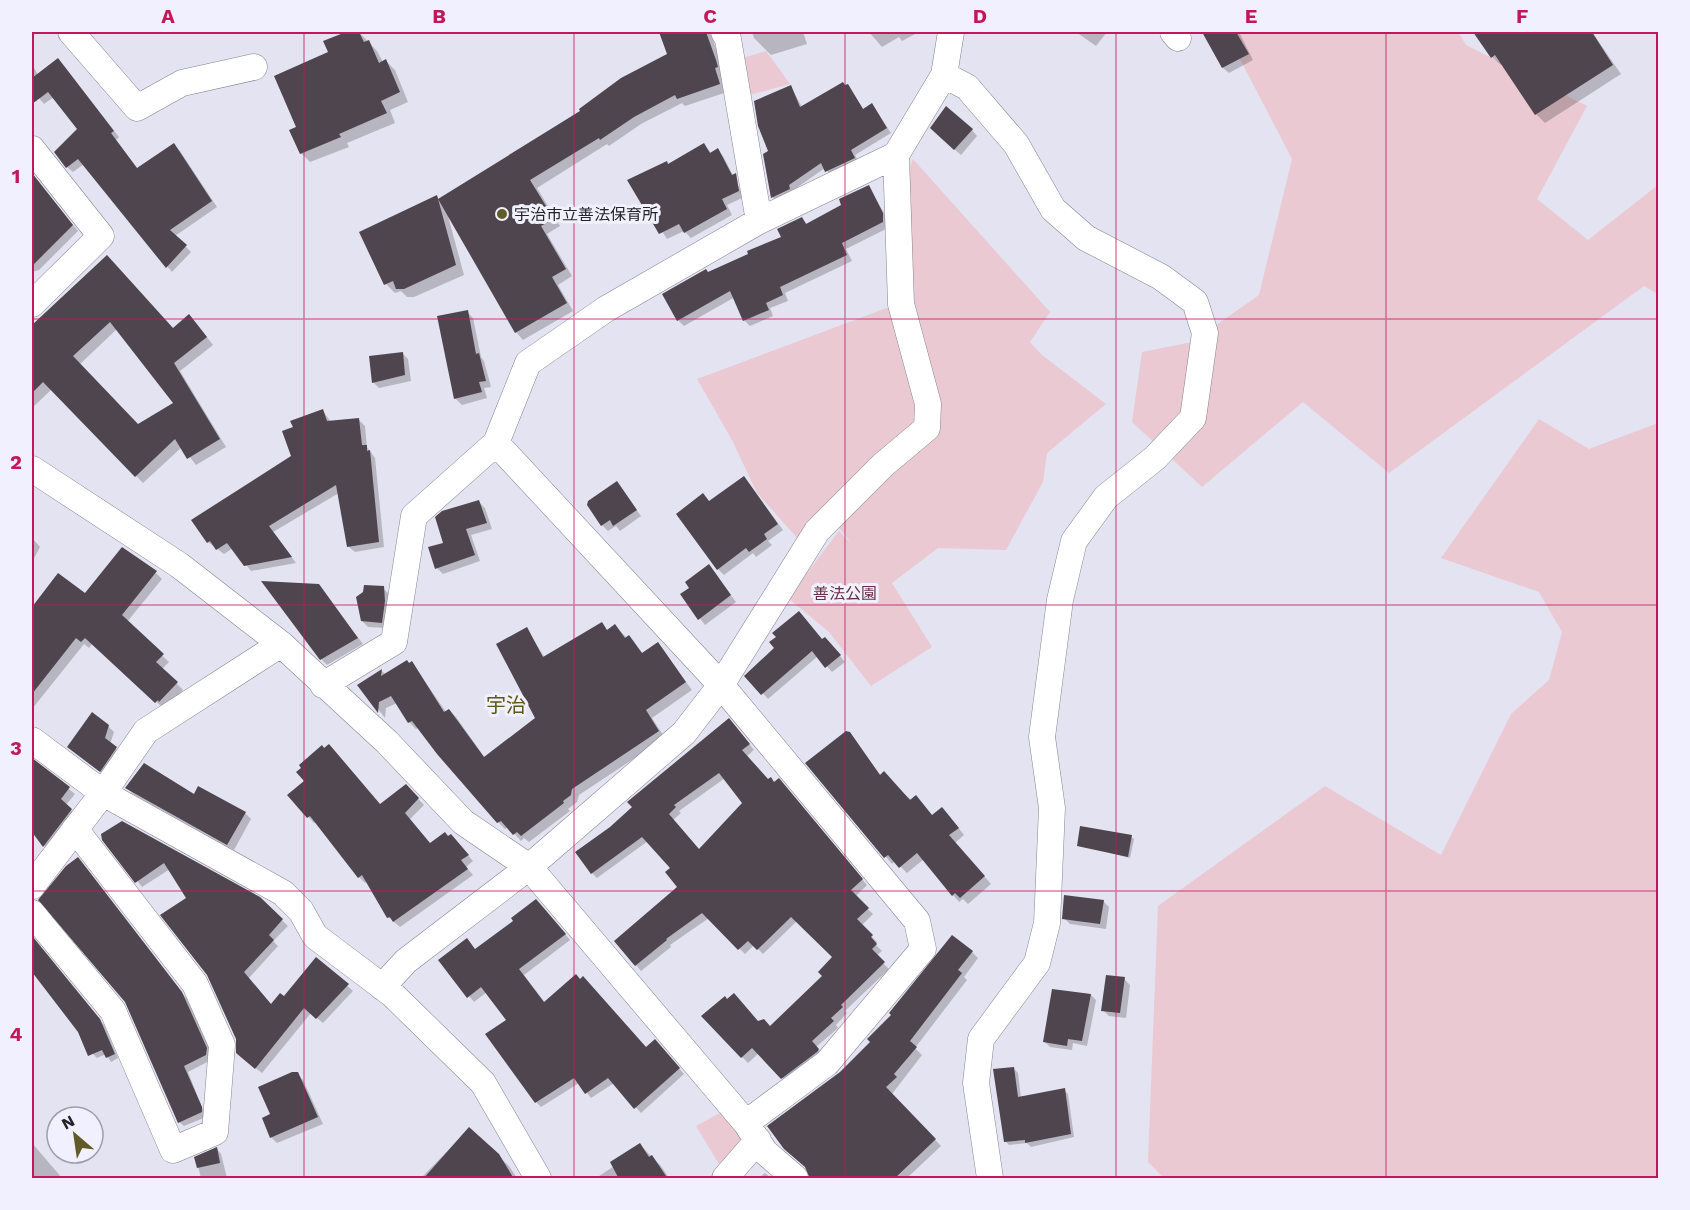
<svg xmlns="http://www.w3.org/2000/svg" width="1690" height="1210" font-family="'Work Sans','Noto Sans JP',sans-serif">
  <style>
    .green { fill: #eac9d3 }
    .shadow { fill: #0003; fill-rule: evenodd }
    .building { fill: #4e454e; fill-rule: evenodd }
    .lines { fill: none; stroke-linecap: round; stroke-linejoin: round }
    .minor-casing { stroke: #858490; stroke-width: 27 }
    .minor { stroke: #fff; stroke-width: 26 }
    .grid { fill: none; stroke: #c2185b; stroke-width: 1.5; stroke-opacity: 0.55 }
    .poi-dot { fill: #625b28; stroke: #f1f0fe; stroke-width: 2 }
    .labels { text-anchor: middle; stroke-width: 6; stroke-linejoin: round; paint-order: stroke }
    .poi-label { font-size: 16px; fill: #232328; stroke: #f1f0fe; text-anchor: start }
    .park-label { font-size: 16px; fill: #682d43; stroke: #f1f0fe }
    .quarter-label { font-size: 20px; fill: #5e561a; stroke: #f1f0fe }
    .neatline { fill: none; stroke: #c2185b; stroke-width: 2 }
    .grid-label { font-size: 20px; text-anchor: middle; font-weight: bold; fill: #c2185b }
  </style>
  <rect width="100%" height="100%" fill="#e4e3f1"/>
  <!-- green -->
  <path class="green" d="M1233,32H1458L1466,45L1587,106L1537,199L1588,240L1658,185V294L1644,286L1389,473L1303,402L1202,487L1132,422L1142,352L1192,342L1259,295L1292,159L1229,38Z
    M766,51L790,84L746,96L743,58Z
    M913,159L1050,312L1030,342L1042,355L1106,404L1047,453L1043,482L1006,550L938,548L892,583L932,647L871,686L829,632L788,598L839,531L852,544L835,523L927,437L910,302L906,177Z
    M892,306L921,412L918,429L799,540L757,493L732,440L697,379Z
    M1539,419L1589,449L1658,423V1178H1164L1148,1162L1158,906L1325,786L1441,855L1511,714L1549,680L1562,632L1539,592L1441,558Z
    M729,1108L745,1138L722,1169L696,1126Z"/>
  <!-- shadow -->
  <path class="shadow" d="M350,32H359L377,51L383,62L386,61L395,70L408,102L390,110L395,123L347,143L349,147L310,162L301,153L298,128L330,52L325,42Z
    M660,32H714L716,37L713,40L723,69L727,92L685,106L682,103L641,124L609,146L607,144L537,188L560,226L547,234L572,276L558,285L573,311L523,340L516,332L448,216L464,275L414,297H407L401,291L395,293L386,284L437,197L439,200L669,55Z
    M752,32H803L807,44L771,55L754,38Z
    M869,32H919L902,41L899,37L882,47Z
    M1076,32H1107L1096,46Z
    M1205,32H1239L1253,60L1229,73L1223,68Z
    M1475,32H1592L1621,74L1545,123L1536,114L1503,64L1501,65L1492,57Z
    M32,64L38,75L64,66L119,137L116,140L138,170L174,145L180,151L217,207L175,236L191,252L172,272L84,164L73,172L67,167L79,129L54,97L44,104L32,90Z
    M848,86L864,110L872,105L876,110L891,133L855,155L859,163L831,176L825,168L792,191L794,194L777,202L773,198L767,171L791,87L802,107Z
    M972,130L977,136L961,155L937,134Z
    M704,145L711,153L717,150L723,156L744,197L727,205L732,215L691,238L684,231L667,239L630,181L669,165Z
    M32,175L78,231L39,270L32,272Z
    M869,187L888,220V228L846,249L852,261L785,293L788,301L770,308L773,316L750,326L744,320L735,297L684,326L678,320L708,273L783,238L802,219L808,225L843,205Z
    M107,257L173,330L196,323L213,345L180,371L226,447L196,465L182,447L143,483L52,389L32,408V328ZM117,329L175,403L138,426L79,365Z
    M467,312L473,318L481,357L484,361L491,387L484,388L487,398L462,405L456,399L439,317Z
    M402,353L408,359L411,381L379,388L373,382Z
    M323,411L331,422L359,420L365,426L367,447L375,458L384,547L355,552L349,547L339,493L273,532L296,563L251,571L233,548L224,554L208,542L293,457L294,428Z
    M617,483L641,516L620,531L616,526L608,531L602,525Z
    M749,484L783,530L768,541L772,545L756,557L753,553L724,575L718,569L710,503Z
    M479,502L485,508L492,529L471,535L480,561L443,574L437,568L445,544Z
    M32,538L40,547L32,562Z
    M709,566L736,602L705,625L682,595L691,588Z
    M156,573L162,579L127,622L169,662L162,669L183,690L167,708H163L93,643L89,648L84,644L32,709V662L49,640L32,627V609L56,576L86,595Z
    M318,585L363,644L327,665L321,659Z
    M383,588L389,594L387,628L368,627L362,621Z
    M601,624L608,631L615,626L643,654L658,644L692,690L652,718L665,738L579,795L577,802L568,809L570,811L529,842L524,838L521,841L508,827L505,829L498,822L419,727L416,729L409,722L397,703L386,708L385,718L359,685L382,671L386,675L412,663L446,712L449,710L456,717L485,758L537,719L526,629L545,658Z
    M822,640L830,644L845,662L832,672L818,656L768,699L747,676L777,648Z
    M734,725L754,750L746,757L768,781L784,786L867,885L855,897L873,914L861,926L877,942L875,944L882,951L876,956L889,969L845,1011L847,1013L836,1025L838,1028L816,1047L824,1055L787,1083L759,1053L748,1063L703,1017L758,1023L774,1033L824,976L834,957L797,921L763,954L754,945L745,954L709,918L670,945L671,947L641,971L636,965L679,887L673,868L648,841L597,878L592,873L611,828ZM725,778L744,803L700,851L673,820L681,813L679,811Z
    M108,726L114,732L110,744L122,754L106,776L69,747Z
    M849,733L881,776L932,816H949L964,835L955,843L991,884L968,904L963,899L959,902L953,895L924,859L907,873L895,861L892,864L807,763Z
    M35,762L75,794L66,805L77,816L49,852L32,830V823L40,812L32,805V766Z
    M406,786L424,805L410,819L430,844L448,837L456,841L473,861L466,867L473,875L400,927L388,917L367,881L365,883L359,877L316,822L314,823L289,796L380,806Z
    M127,788L245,813L251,819L234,850L133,794Z
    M103,835L259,898L288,926L273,941L278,946L248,979L272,1006L284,998L317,959L353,991L323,1023L311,1013L262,1073L244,1059L188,898L170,869L142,887Z
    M1131,837L1134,839L1130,858L1079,845Z
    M83,865L187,999L212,1054L211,1060L188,1072L206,1117L184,1126L178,1121Z
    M1103,901L1109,907L1106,929L1070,924L1064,918Z
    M542,906L570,940L524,975L545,1003L646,1049L660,1046L684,1074L641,1113L614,1083L591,1098L579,1083L541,1107L536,1102L508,1020L487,992L474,1002L440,960L476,951Z
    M32,935L104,1025L118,1058L111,1062L106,1054L97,1058L92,1053L61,1005L32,968Z
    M972,952L978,958L964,977L967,980L915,1048L922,1055L892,1094L941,1146L907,1178H811L841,1073Z
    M1124,979L1130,985L1126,1018L1109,1016L1103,1010Z
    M1091,995L1096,1000L1087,1046L1073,1043L1072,1050L1050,1047L1044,1041Z
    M1014,1069L1018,1073L1021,1098L1064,1090L1068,1094L1074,1137L1031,1147L1027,1143L1009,1145L1005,1141Z
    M297,1074L303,1080L323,1124L277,1143L271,1137L272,1115Z
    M469,1129L509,1166L517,1178H421Z
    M32,1143L62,1178H32Z
    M640,1145L661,1166L669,1178H646Z
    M217,1149L221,1154L227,1178H201L196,1158Z
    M622,1161L635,1178H596Z
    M765,1173L771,1178H759Z"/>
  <!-- building -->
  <path class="building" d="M346,32H359L364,42L369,40L379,63L386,59L400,92L381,101L387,113L339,134L341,137L300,154L289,130L296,127L274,76L328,52L323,41Z
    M659,32H706L716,60L718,67L715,68L720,84L677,99L675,95L634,117L600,140L599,138L530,180L554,219L541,226L566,269L552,277L567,303L515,333L438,199L580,111L579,109L621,78L667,54Z
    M1202,32H1236L1249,54L1222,68Z
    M1473,32H1592L1613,65L1535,115L1495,55L1491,58Z
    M58,58L114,131L111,133L137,168L174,143L212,201L170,230L187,245L166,268L78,159L66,168L54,152L77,129L48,92L32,104V78Z
    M843,82L845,85L848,84L863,109L872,103L887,128L851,150L855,158L825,172L821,163L789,185L790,189L771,198L763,154L768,151L758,126L754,101L791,85L800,107Z
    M946,106L973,129L954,150L930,128Z
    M704,143L710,153L718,148L732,175L736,173L739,191L722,199L727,209L684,233L679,224L659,234L627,180L667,161L668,164Z
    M32,173L73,225L32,266Z
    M869,185L883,213V222L842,243L847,255L780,287L783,295L766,303L769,310L743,321L730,291L677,321L662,294L706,269L708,272L748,254L747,251L781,237L777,229L802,217L806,224L841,205L839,199Z
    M437,195L456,265L404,289H396L393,281L384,285L359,232Z
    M107,255L173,328L189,314L207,337L174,363L220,439L187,459L175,439L135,477L43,382L32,393V325ZM110,322L173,403L138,424L73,356Z
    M468,310L476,354L479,353L486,381L479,382L482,392L454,399L437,316Z
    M403,352L405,375L372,383L369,356Z
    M323,409L327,421L359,418L362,445H367V451L370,450L379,542L347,547L336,485L269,526L292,557L244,566L227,543L216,550L210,541L207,543L191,520L291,456L282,431L293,427L290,421Z
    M744,476L778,524L764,534L767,539L749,552L746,548L717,570L676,514L703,493L709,501Z
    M617,481L637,510L613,526L610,520L601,526L587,505L588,501Z
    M479,500L487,523L466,529L475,555L435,569L428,547L443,543L435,517L442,511Z
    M122,547L157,571L122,615L164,654L156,662L178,682L159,702L158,700L155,703L85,638L81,642L76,638L32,694V607L58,573L85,593Z
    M709,564L731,595L698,620L680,594L689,588L685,582Z
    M261,581L319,584L358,638L320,660Z
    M364,585L384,586L385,601L382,623L361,621L356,597L363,592Z
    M799,611L822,639L825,637L841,655L825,668L812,651L761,695L744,676L774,648L769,642L776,637L772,633Z
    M602,622L607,630L615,624L625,638L629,635L642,653L658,642L686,682L646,710L659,731L572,789L571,795L563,801L564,803L521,836L517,832L513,835L501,821L497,823L437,754L412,721L408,723L391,696L379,702L378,713L357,685L382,669L381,676L407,660L409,663L412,661L444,712L449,709L484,757L535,718L496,644L527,627L543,657Z
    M92,712L109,725L105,738L117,747L100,772L67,747Z
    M729,718L750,744L742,750L768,779L771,777L774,782L779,778L863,879L851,890L869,908L857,919L873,935L871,937L877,944L872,949L885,962L841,1005L843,1007L831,1018L834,1021L812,1041L819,1049L817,1052L781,1079L752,1048L741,1058L701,1016L725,996L727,999L734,993L758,1021L764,1019L770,1026L822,976L818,972L832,957L791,917L757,950L748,941L738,950L702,913L666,939L667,940L635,966L614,941L677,887L665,872L670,868L642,837L591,874L575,852L610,827L632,807L627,802ZM719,773L742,803L699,849L669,814L676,807L674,805Z
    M846,731L850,732L880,775L884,771L910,800L916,795L932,815L942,807L959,828L949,835L985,876L960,898L955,893L952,896L917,853L899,868L888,855L884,858L805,763Z
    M329,744L380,804L406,784L419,798L405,813L430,843L445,832L448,836L451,834L469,855L461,860L468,869L393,922L390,917L387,918L362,875L358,878L310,816L307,818L287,795L304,781L296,772L301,768L299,765L322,745L324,748Z
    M32,758L70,787L61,799L72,809L43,847L32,832Z
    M144,763L194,794L198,786L246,812L227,845L125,788Z
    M122,821L260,897L283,919L269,935L274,940L244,972L271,1004L280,993L284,996L316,957L349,984L316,1019L304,1008L255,1069L236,1053V1039L207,975L160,915L186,898L164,863L135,883L102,840L101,834Z
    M1080,826L1132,835L1128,857L1077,846Z
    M78,857L182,992L207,1048L206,1055L184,1066L202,1107V1112L178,1123L125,1002L38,900L66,866Z
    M1064,895L1104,900L1100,924L1062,919Z
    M536,899L566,934L519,969L544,1002L576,974L580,979L583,976L646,1047L655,1039L680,1068L634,1109L608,1078L585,1094L574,1078L535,1103L485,1034L506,1020L481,987L467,998L438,960L467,938L475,949L513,921L511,918Z
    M952,935L973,951L958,970L962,973L910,1041L917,1047L894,1074L897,1077L886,1087L936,1139L894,1179H810L805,1167L784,1149L767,1126L840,1072L870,1042L867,1039L891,1015L889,1013Z
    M32,936L100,1019L115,1054L106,1058L102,1050L88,1056L78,1032L32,972Z
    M1106,975L1125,977L1120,1013L1101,1011Z
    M1052,989L1091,994L1082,1041L1068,1039L1067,1046L1043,1042Z
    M1014,1067L1018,1097L1065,1088L1071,1134L1025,1143V1140L1004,1142L993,1069Z
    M292,1072H298L318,1117L270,1138L262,1118L270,1114L258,1087Z
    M469,1127L499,1154L514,1179H423Z
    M640,1143L649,1157L652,1155L668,1179H619L610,1162Z
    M217,1147L220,1163L197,1168L194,1157Z"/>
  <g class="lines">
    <defs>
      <path id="minor" d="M71,32L137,108L182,83L254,67
        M724,32L728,39L759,221
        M1173,32L1178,38
        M944,75L967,87L1016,144L1053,209L1086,238L1161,277L1195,302L1205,333L1193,418L1155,458L1106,497L1074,541L1060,600L1042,737L1052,808L1047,923L1037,963L981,1039L976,1083L990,1178
        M32,149L101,236L32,304
        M496,443L721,685L917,921L923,949L827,1063L746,1123
        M32,469L179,565L281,644L387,742L463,822L529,867L746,1123L765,1152L795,1178
        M323,685L394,642L414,516L496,443L528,363L606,309L759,221L896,155
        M32,740L103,793L283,893L301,911L315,936L392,994L483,1083L538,1178
        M32,886L103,793L146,731L281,644
        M32,913L113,1011L173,1150L215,1132L222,1045L195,984L75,829
        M382,987L406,961L529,867L684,733L721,685L817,531L883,465L927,428L928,404L901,304L896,155L944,75L951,32
        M725,1178L758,1140"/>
    </defs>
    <!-- minor casing -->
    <use href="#minor" class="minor-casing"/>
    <!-- minor -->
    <use href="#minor" class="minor"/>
  </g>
  <!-- grid -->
  <path class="grid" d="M304,32V1178M574,32V1178M845,32V1178M1116,32V1178M1386,32V1178M32,319H1658M32,605H1658M32,891H1658"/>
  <!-- markers -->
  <circle class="poi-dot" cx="502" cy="214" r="6"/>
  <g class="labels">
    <!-- poi labels -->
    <g class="poi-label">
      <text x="514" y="220">宇治市立善法保育所</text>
    </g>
    <!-- park labels -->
    <g class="park-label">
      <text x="845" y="599">善法公園</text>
    </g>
    <!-- quarter labels -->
    <g class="quarter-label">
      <text x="506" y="712">宇治</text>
    </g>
  </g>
  <!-- border -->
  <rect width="1690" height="1210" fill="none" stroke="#f1f0fe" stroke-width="66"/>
  <!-- north arrow -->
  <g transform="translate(75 1135) rotate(331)"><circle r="28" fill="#f1f0fe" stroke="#9f9ea8" stroke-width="1.5"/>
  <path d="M0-4.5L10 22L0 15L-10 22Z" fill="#625b28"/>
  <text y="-9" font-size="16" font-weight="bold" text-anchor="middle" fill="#232328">N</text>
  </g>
  <rect x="33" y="33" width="1624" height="1144" class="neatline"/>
  <g class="grid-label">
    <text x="168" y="23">A</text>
    <text x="439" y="23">B</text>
    <text x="710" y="23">C</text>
    <text x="980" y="23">D</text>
    <text x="1251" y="23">E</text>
    <text x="1522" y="23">F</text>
    <text x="16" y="183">1</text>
    <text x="16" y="469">2</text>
    <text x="16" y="755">3</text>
    <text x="16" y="1041">4</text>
  </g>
</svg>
